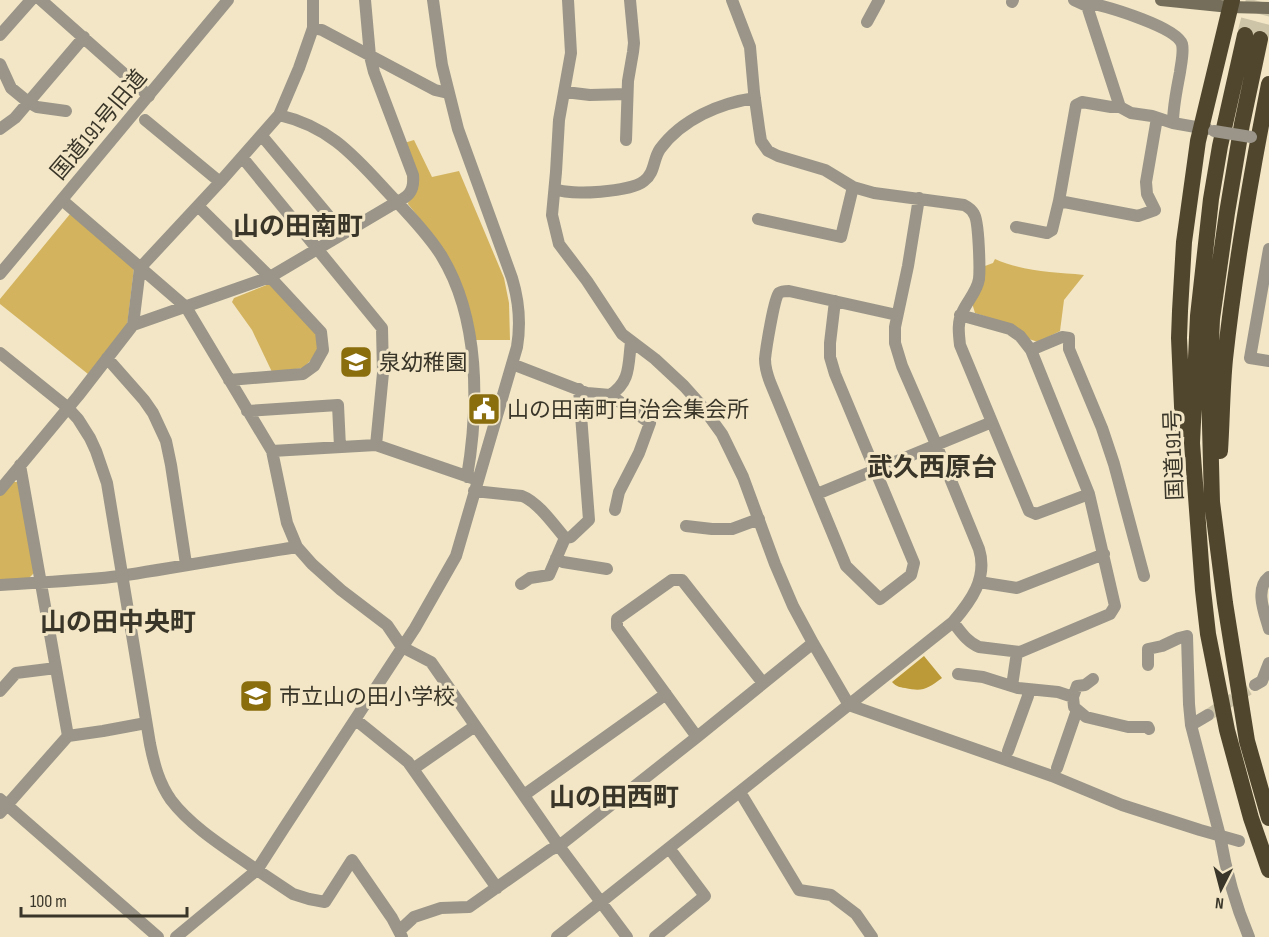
<svg xmlns="http://www.w3.org/2000/svg" width="1269" height="937" font-family="'Sofia Sans Condensed','Noto Sans JP',sans-serif">
  <style>
    .green { fill: #d3b35e }
    .water { fill: #bc9a38 }
    .lines { fill: none; stroke-linecap: round; stroke-linejoin: round }
    .minor-tunnel { stroke: #cdc3a6; stroke-width: 12; stroke-dasharray: 12 6; stroke-linecap: butt }
    .trunk-tunnel { stroke: #cdc3a6; stroke-width: 16; stroke-dasharray: 16 8; stroke-linecap: butt }
    .minor { stroke: #9a9588; stroke-width: 12 }
    .tertiary { stroke: #9a9588; stroke-width: 12 }
    .secondary { stroke: #756e5a; stroke-width: 12 }
    .trunk { stroke: #50462e; stroke-width: 16 }
    .minor-bridge { stroke: #9a9588; stroke-width: 12 }
    .labels { text-anchor: middle; stroke-width: 6; stroke-linejoin: round; paint-order: stroke }
    .street-label { font-size: 22px; fill: #393528; stroke: #f2e6c6 }
    .poi-label { font-size: 22px; fill: #393528; stroke: #f2e6c6; text-anchor: start }
    .quarter-label { font-size: 26px; font-weight: bold; fill: #393528; stroke: #f2e6c6 }
  </style>
  <rect width="100%" height="100%" fill="#f2e6c6"/>
  <!-- green -->
  <path class="green" d="M414,140L432,177L459,171L504,278L509,303L510,340H475L440,244L408,204L409,197L404,143Z
    M70,214L134,268L127,326L88,374L0,304V299Z
    M995,259C1024,272 1053,272 1084,275L1064,300L1060,331L1038,342L1029,339L1009,324L975,313L972,303L985,266L993,263Z
    M269,284L317,332L320,346L315,356L303,368L272,372L252,330L232,302L234,298Z
    M12,482H18L34,573L29,578L0,580V496Z"/>
  <!-- water -->
  <path class="water" d="M924,656L942,678C927,689 923,692 905,688C899,687 897,687 892,682Z"/>
  <g class="lines">
    <!-- minor-tunnel -->
    <path class="minor-tunnel" d="M1208,715L1255,685"/>
    <!-- trunk-tunnel -->
    <path class="trunk-tunnel" d="M1245,35L1254,0
      M1260,39L1269,4"/>
    <!-- minor -->
    <path class="minor" d="M41,0L149,96
      M568,0L571,53L559,120L556,172L552,215L559,244L587,281L622,334L655,359L684,386L701,405L722,434L743,477L775,564L793,606L813,643L849,705
      M732,0L750,47L754,92L759,128L761,141L768,151L778,156L825,170L853,187L874,193L964,205C968,207 972,210 974,214C979,221 980,270 979,279C977,292 967,301 962,313C957,323 959,335 960,345L1029,511L1036,514L1089,494
      M1074,0L1087,6L1120,107
      M1012,2L1013,0
      M1087,6L1094,4C1111,8 1176,27 1182,44C1184,52 1181,64 1180,72C1177,89 1173,106 1173,123
      M867,22L879,0
      M313,28L322,30L435,90L448,93
      M0,35L31,0
      M0,64L11,88L28,102L37,107L66,111
      M565,92L590,95L627,94
      M279,115C326,126 350,151 382,186C402,208 425,230 441,255C480,318 479,406 467,477
      M1157,118L1146,182L1147,194L1155,210L1138,216L1059,201L1076,105L1082,102L1111,107H1120L1131,113L1152,116L1173,123L1207,129
      M145,120L220,182
      M0,129L15,118L84,37
      M262,136L343,233
      M626,140L628,81L633,52L634,43L630,0
      M242,157L382,328L383,373L376,445
      M555,189C571,196 631,192 644,181C655,173 653,159 660,149C682,119 720,103 755,98
      M62,200L186,307L272,451L287,523L297,547L312,564L341,590L387,625L402,647L431,662L559,846L627,937
      M198,206L270,277L321,332L323,350L314,366L303,374L229,380
      M758,219L841,237L853,187
      M1016,227L1047,233L1052,230L1059,201
      M1269,249L1250,358L1269,361
      M835,301L830,343V357L835,374L914,563L911,575L880,599L846,566L770,382C767,374 765,367 765,359C766,349 774,298 779,293C782,291 785,291 789,291L897,315
      M133,325L270,277L390,206C405,198 415,195 413,175L374,72L370,56L365,0
      M1031,350L1062,337L1069,338V349L1102,428L1114,464L1144,576
      M107,358L144,400L153,413L166,441L171,465L186,564
      M512,364L587,393L610,395C631,382 628,364 631,342
      M610,395L650,423L639,453L619,492L615,510
      M247,411L338,405L340,447
      M272,451L376,445L472,478
      M0,490L78,396L133,325L140,268L220,182L279,115L299,68L313,28V0
      M474,491L522,496C538,502 554,525 565,538L571,537L589,520L579,389
      M817,494L992,422
      M686,526L712,529H732L759,519
      M556,558L563,562L607,569
      M1269,577C1254,589 1265,614 1269,629
      M979,582L1017,588L1104,554
      M521,584L530,578L549,575L565,538
      M0,585C40,582 80,581 120,576C179,567 238,556 297,547
      M953,622C961,632 967,642 979,647L1020,652L1110,614L1115,606L1089,494L1031,350L1020,336L1010,329L960,315
      M1148,665V649L1162,646L1179,638L1187,636L1189,704L1191,725L1220,836
      M958,674L983,677L1018,688L1058,692L1073,697L1074,707L1086,717L1128,727H1148L1149,729
      M1255,685L1262,681L1269,663
      M1012,686L1017,652
      M0,691L16,673L56,668
      M1073,697L1077,686L1085,685L1093,679
      M356,720L408,762L497,888
      M1191,725L1208,715
      M68,736L103,731L146,723
      M697,737L617,627V619L672,580H682L763,683
      M1008,751L1028,696V689
      M1057,768L1077,710
      M413,769L475,726
      M740,792L799,890L831,895L856,914L872,937
      M524,795L666,694
      M0,799L158,937
      M0,813L68,736L20,465
      M257,870L293,894L309,899L325,902L352,860L392,918L402,937
      M399,931L414,917L441,908L469,907L550,850L559,846L697,737L813,643
      M176,937L257,870L284,828L415,628L456,556L517,347C521,323 519,301 512,278L458,129L442,65L433,0
      M557,937L953,622C971,601 988,578 979,549L936,444L902,366L895,343V327L908,266L919,198
      M655,937L705,896L669,848"/>
    <!-- tertiary -->
    <path class="tertiary" d="M0,274L228,0
      M0,353L67,407L78,419L90,438L96,451L107,483L150,744C154,764 159,783 171,800C192,828 229,850 257,870
      M849,705L1052,776L1122,805L1200,830L1239,841
      M1220,836C1226,871 1235,904 1249,937"/>
    <!-- secondary -->
    <path class="secondary" d="M1161,0L1230,7L1269,8"/>
    <!-- trunk -->
    <path class="trunk" d="M1245,35L1220,146L1211,199L1198,316L1192,443L1203,590L1208,634L1227,730L1251,818L1269,870
      M1260,39L1242,124L1227,213L1212,319L1209,387L1212,502L1225,603L1247,741L1269,818
      M1183,429L1179,338L1180,311L1184,242L1198,141L1232,0
      M1220,451C1222,421 1222,390 1225,359C1235,267 1251,175 1269,84"/>
    <!-- minor-bridge -->
    <path class="minor-bridge" d="M1214,131L1251,137"/>
  </g>
  <!-- icons -->
  <defs>
    <symbol id="school-square" viewBox="-11 -11 22 22"><rect x="-9" y="-9" width="18" height="18" rx="4" fill="#8a6d0d" stroke="#f2e6c6"/><path d="M0-5L7-2L0 1L-7-2ZM-4 1L0 2.5L4 1V4Q0 6-4 4Z" fill="#fff"/></symbol>
    <symbol id="civic-square" viewBox="-11 -11 22 22"><rect x="-9" y="-9" width="18" height="18" rx="4" fill="#8a6d0d" stroke="#f2e6c6"/><path d="M-.6-6.5H3V-4.5H.6V-3L4-1V1h2V6H-6V1h2V-1L-.6-3ZM-1.2 2.5V6h2.4V2.5Z" fill="#fff"/></symbol>
  </defs>
  <g fill-rule="evenodd">
    <use href="#school-square" x="337" y="343" width="38" height="38"/>
    <use href="#civic-square" x="465" y="390" width="38" height="38"/>
    <use href="#school-square" x="237" y="677" width="38" height="38"/>
  </g>
  <g class="labels">
    <!-- street labels -->
    <g class="street-label">
      <text transform="translate(98 124) rotate(-50)" y="8">国道191号旧道</text>
      <text transform="translate(1173 455) rotate(-92)" y="8">国道191号</text>
    </g>
    <!-- poi labels -->
    <g class="poi-label">
      <text x="379" y="370">泉幼稚園</text>
      <text x="507" y="417">山の田南町自治会集会所</text>
      <text x="279" y="704">市立山の田小学校</text>
    </g>
    <!-- quarter labels -->
    <g class="quarter-label">
      <text x="298" y="235">山の田南町</text>
      <text x="932" y="476">武久西原台</text>
      <text x="118" y="631">山の田中央町</text>
      <text x="614" y="806">山の田西町</text>
    </g>
  </g>
  <!-- north arrow -->
  <g transform="translate(1221 889) rotate(186)" stroke="#f2e6c6" stroke-width="4.5" paint-order="stroke">
  <path d="M0-4.5L10 22L0 15L-10 22Z" fill="#393528"/>
  <text y="-9" font-size="16" font-weight="bold" text-anchor="middle" fill="#393528">N</text>
  </g>
  <!-- scale -->
  <path d="M21 907v9h166v-9" fill="none" stroke="#393528" stroke-width="3"/>
  <text x="30" y="907" font-size="18" fill="#393528" stroke="#f2e6c6" stroke-width="4.5" paint-order="stroke">100 m</text>
</svg>
